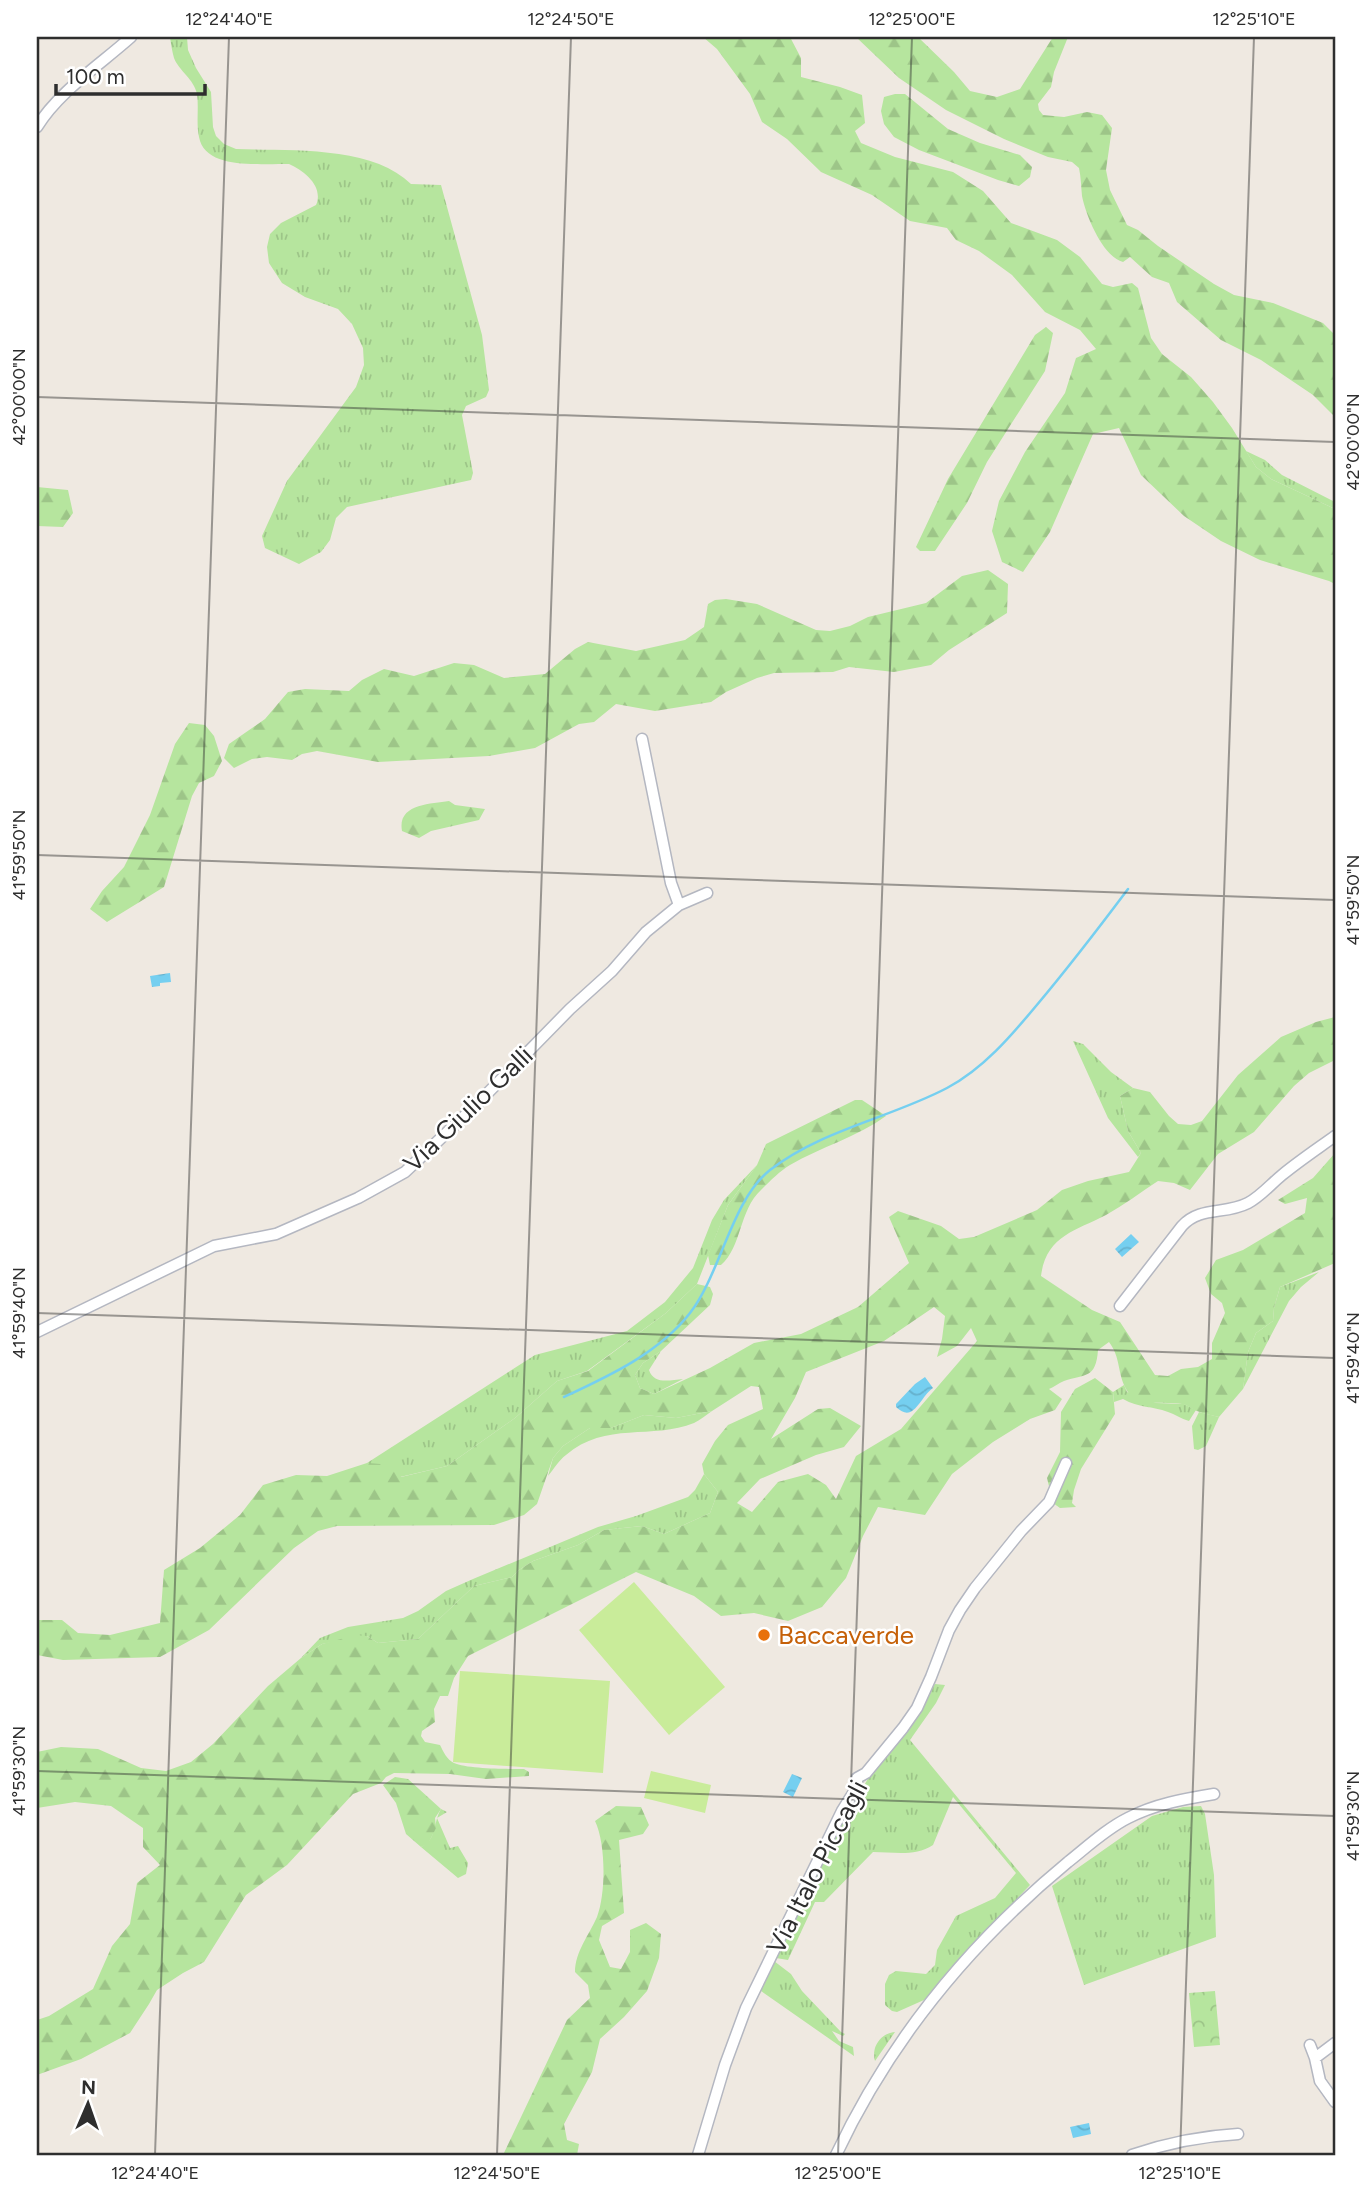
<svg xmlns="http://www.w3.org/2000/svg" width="1372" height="2192" font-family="Figtree,sans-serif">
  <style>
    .grass { fill: url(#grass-tufts) }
    .forest { fill: url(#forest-firs); fill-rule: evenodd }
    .park { fill: url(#park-crowns) }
    .pitch { fill: #c9ec9a }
    .water { fill: url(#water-waves) }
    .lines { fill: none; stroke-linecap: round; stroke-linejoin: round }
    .stream { stroke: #75cff0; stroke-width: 2.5 }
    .minor-casing { stroke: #b4b7c1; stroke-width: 13 }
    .minor { stroke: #fff; stroke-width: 10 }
    .ticks { fill: none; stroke: #2e2e2e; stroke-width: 2; stroke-opacity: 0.45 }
    .food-dot { fill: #e8710a; stroke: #fff; stroke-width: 2.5 }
    .labels { text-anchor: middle; stroke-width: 5; stroke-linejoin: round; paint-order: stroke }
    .street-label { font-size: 26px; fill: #2e2e2e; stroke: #fff }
    .food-label { font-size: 26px; fill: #c56008; stroke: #fff; text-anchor: start }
    .neatline { fill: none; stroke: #2e2e2e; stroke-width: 2.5 }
    .ticks-label { font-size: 18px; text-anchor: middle; fill: #2e2e2e }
  </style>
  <defs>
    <pattern id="grass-tufts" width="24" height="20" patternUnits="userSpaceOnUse" patternTransform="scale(1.75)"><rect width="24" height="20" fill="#b6e59e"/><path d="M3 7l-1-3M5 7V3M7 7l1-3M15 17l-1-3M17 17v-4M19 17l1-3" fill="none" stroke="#9dc588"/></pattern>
    <pattern id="forest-firs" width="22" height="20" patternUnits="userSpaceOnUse" patternTransform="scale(1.75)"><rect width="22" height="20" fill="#b6e59e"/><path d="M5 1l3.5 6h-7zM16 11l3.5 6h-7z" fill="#9dc588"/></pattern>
    <pattern id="park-crowns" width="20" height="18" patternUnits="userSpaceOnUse" patternTransform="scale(1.75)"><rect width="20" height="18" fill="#b6e59e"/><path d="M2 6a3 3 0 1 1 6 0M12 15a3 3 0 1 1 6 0" fill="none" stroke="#9dc588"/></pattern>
    <pattern id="water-waves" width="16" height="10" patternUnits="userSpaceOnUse" patternTransform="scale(1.75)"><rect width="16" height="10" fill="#75cff0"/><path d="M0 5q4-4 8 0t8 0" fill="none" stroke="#66b2ce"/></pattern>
  </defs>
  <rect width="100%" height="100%" fill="#efe9e1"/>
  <!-- grass -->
  <path class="grass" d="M170,37H187L188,50L196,68L211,92L213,127L216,136L224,144L236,149C288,151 372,145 411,184L441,185L482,335L489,390L486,397L466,406L462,415L473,473L471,480L347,507L336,518L330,540L321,552L299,564L265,548L262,536L287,481L356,387L364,365L363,348L352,324L338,309L305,297L282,283L269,263L267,247L270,234L281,223L316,205C324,187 305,171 289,164C263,163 205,171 199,137C196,123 199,108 197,94C194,79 179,71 174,58C172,51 171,44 170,37Z
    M1246,451L1265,460L1282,475L1335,502V509L1271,479L1256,467Z
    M1073,1041L1083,1044L1111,1072L1133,1088L1120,1096L1128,1131L1141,1153L1138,1157L1108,1118Z
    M757,1165L728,1205L697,1284L666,1313L587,1371L557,1381L515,1418L447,1466L400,1477L367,1463L535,1355L627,1331L665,1302L693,1268L712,1220L724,1200Z
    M1319,1272L1301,1287L1289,1301L1243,1389L1248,1352L1256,1333L1273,1321L1274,1308L1280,1287Z
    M661,1351L649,1370C654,1385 670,1380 683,1379L654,1394L640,1388L635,1375L643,1363Z
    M1124,1385L1127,1392L1156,1403L1184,1404L1196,1410L1189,1421C1181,1419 1175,1414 1168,1412C1152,1406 1139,1408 1123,1399L1114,1402L1113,1392Z
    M712,1411C706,1415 700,1420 694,1423C653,1440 605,1421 566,1455C559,1460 554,1469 548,1476L553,1458L563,1446L590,1428H611L644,1415L676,1418Z
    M1199,1412L1219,1417L1206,1446L1198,1450L1194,1449L1192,1426Z
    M704,1474L718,1492L710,1513L664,1534L642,1526L604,1530L578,1545L533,1561L519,1570L512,1577L474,1586L418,1639L378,1643L367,1636L322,1644L301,1658L320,1638L348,1627L403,1618L418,1611L446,1591L473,1579L598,1527L636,1516L688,1497L695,1490Z
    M935,1684L945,1685L936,1703L910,1740L1030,1885L942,1978L935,1989L924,2000L897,2012L892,2011L885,2005V1984L889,1975L896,1971L926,1974L935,1965L937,1950L956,1916L995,1898L1016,1873L953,1797L933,1845C915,1857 893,1852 873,1852L824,1902H815L788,1960L776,1958L837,1832L869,1777L898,1743Z
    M1201,1806L1205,1814L1214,1875L1216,1937L1084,1985L1052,1886L1152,1816L1183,1807Z
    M441,1809L447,1812L437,1818L450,1848L458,1846L468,1863L466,1874L458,1878L421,1847C437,1840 433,1822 441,1809Z
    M774,1961L791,1974L802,1991L841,2032L845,2034L843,2036L832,2031L839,2041L853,2047L854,2056L761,1991L772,1963Z
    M895,2032L875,2061C871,2047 881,2033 895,2032Z"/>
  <!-- forest -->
  <path class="forest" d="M703,37H790L801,58V77L840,87L862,95L865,123L855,131L861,143L895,157L953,172L983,191L1011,223L1057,240L1080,257L1102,284L1113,287L1132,283L1138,288L1151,338L1162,354L1191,377L1213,402L1232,428L1256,467L1271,479L1335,509V584L1329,581L1260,560L1221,541L1184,516L1141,475L1119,428L1093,434L1050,532L1023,572L1002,562L992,531L999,501L1025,452L1065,393L1076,358L1096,349L1080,330L1045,312L1012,275L979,251L956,240L947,228L910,221L872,195L821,172L787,139L762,122L750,94L717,49Z
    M856,37H918L954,72L970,91L997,97L1020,89L1053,37H1068L1054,72L1051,87L1038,104L1039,110L1043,115L1064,117L1087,112L1102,115L1112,128L1106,170L1110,190L1127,225L1138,230L1158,246L1214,284L1234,295L1273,303L1323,323L1335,335V417L1313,395L1261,360L1221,340L1177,302L1169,283L1152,277L1130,257L1123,262C1103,257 1086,216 1082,196C1081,187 1081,177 1079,168L1072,162L1048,157L1004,139L946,110L899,78Z
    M895,94H905L948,129L980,143L1020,155L1032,167L1030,177L1019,186L998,180L919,150L894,137L884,124L881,111L884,97Z
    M1046,327L1053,333L1045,371L987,462L967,503L935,551H920L916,547L948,479L1035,335Z
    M37,487L68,490L73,513L63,527L37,526Z
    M988,570L1008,584L1007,613L949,650L931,665L894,672L849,667L833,672L774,673L757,678L726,692L711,702L655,711L616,704L594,722L579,724L535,748L489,756L378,762L317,751L302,754L292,760L267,757L252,759L234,768L224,758L229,744L265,719L288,692L305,689L349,691L362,680L384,669L414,676L454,663L474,665L504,678L545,674L575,649L588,642L636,651L685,640L704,627L708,604L715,600L726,599L757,604L816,630L830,631L850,626L868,617L926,603L962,576Z
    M189,723L205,725L214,736L222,761L214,776L199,783L192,796L164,887L107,922L90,909L102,891L124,867L150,815L175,744Z
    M449,801L455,805L485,809L479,820L431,831L419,838L402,831C397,804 430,804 449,801Z
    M1335,1017V1060L1309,1073L1294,1086L1254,1132L1218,1154L1190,1190L1174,1183L1158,1181C1141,1192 1124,1205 1106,1215C1075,1231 1046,1236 1041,1276L1092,1310L1120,1322L1155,1375L1168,1376L1181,1369L1198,1367L1212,1359V1343L1225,1313L1222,1303L1211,1294L1205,1278L1216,1260L1243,1250L1305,1213L1307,1198L1285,1204L1278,1200L1313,1178L1335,1153V1263L1280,1287L1274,1308L1273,1321L1256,1333L1248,1352L1243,1389L1219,1417C1212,1415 1204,1414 1197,1411C1192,1409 1188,1405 1182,1404C1165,1401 1135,1408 1126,1389C1117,1372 1121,1358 1109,1342L1098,1350C1096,1379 1085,1374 1064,1381C1059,1383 1054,1387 1049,1389L1062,1399L1055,1410L1030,1419L993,1442L952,1474L925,1515L878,1507L863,1536L846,1578L822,1607L788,1621L754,1613L721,1616L694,1596L636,1572L468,1656L454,1678L448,1696H440L434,1709L435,1722L422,1731L421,1736L425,1742L440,1745C443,1751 447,1760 454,1763C467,1769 508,1769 524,1769L529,1772V1776L486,1779L450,1774L394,1773L386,1777L381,1783L353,1794L287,1865L246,1895L204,1962L183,1973L157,1990L149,2004L130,2033L81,2059L37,2075V2020L49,2016L93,1989L112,1946L130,1924L137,1883L160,1865L143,1847V1828L111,1806L75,1802L37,1808V1752L61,1747L98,1749L141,1768L166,1771L191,1762L213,1744L268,1686L301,1658L322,1644L356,1635L367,1636L378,1643L418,1639L474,1586L512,1577L519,1570L533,1561L578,1545L604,1530L642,1526L664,1534L710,1513L718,1492L704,1474L702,1464L715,1441L728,1425L763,1409L759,1387L751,1386L712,1411L676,1418L644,1415L611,1428H590L563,1446L553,1458L537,1504L524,1515L494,1525L337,1526L318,1531L294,1548L209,1630L160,1657L63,1660L37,1655V1620H62L78,1633L110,1635L160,1623L164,1570L200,1548L240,1515L263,1485L296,1475L327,1476L367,1463L393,1465L401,1477L447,1466L515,1418L557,1381L588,1371L666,1313L697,1284L710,1287L713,1294L710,1305L661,1351L643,1363L635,1375L640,1388L654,1394L710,1368L754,1343L801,1334L858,1307L909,1263L889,1217L898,1211L941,1226L959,1239L974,1237L1037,1210L1062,1190L1088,1181L1129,1172L1141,1153L1128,1131L1120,1096L1133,1088L1150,1092L1169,1116L1178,1124L1191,1125L1202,1121L1238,1075L1281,1037L1316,1022ZM934,1307L945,1316L942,1339L937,1357L957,1346L971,1328L977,1341L901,1429L856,1456L836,1499L826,1485L808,1474L778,1482L752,1512L737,1503L760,1479L816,1455L844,1447L861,1426L830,1408L818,1409L771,1439L795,1398L806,1372L884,1341Z
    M855,1100H862L886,1116C857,1137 821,1147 790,1165C780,1171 770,1181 761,1190C739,1210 742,1247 721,1265H710L708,1255L728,1205L757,1165L766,1144Z
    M1095,1378L1113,1392L1115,1414L1081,1469L1074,1490L1072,1503L1076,1507L1060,1508L1053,1503L1047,1478L1060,1452L1061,1412L1075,1389Z
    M395,1777L408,1779L441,1809L435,1818L436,1828L428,1844L421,1847L406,1834L396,1803L383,1785Z
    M616,1806L641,1807L649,1825L643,1834L619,1840L624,1913L602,1926L599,1940L610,1967L621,1969L630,1952V1930L646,1923L661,1934L659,1958L647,1991L624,2017L600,2039L592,2072L564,2124L567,2140L579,2144L577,2155H503L567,2020L590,1998L588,1985L575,1972C575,1952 589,1935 597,1917C606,1893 606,1844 595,1821Z"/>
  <!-- park -->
  <path class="park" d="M1215,1991L1220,2045L1194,2047L1189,1993Z"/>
  <!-- pitch -->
  <path class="pitch" d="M634,1582L725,1687L669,1735L579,1630Z
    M460,1671L610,1681L603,1773L453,1762Z
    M651,1771L711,1785L705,1813L644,1798Z"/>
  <!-- water -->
  <path class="water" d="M170,973L171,982L160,983V986L152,987L150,976Z
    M1131,1234L1139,1242L1122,1257L1115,1249Z
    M925,1377L933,1388C919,1398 914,1424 896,1407V1404L915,1384Z
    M792,1774L802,1778L793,1797L783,1792Z
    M1089,2123L1091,2134L1073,2138L1070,2127Z"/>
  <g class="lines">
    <!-- stream -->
    <path class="stream" d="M564,1397C609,1376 659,1353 690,1313C721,1273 731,1201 770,1170C821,1130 890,1118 947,1088C983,1069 1011,1036 1036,1006C1068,968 1098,929 1128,889"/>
    <defs>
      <path id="minor" d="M37,127C58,92 101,64 131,37
        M642,739L671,883L679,905
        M1120,1306L1182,1226C1200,1206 1225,1215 1248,1203C1260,1197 1271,1184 1282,1175C1299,1161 1317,1149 1335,1136
        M37,1332L214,1246L276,1234L358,1198L405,1172L474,1107L570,1009L612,971L646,932L679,905L707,893
        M1335,2043L1315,2058L1320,2081L1335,2102
        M1310,2045L1315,2058
        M698,2155L725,2065L746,2008L842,1811L857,1787V1778L866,1773L903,1728L917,1708L931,1677L949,1630L960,1610L975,1588L1021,1531L1049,1502L1066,1463
        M836,2155C890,2040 970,1943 1068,1862C1087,1847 1106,1829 1128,1818C1155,1804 1184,1799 1214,1794
        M1132,2155C1167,2143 1202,2136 1238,2134"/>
    </defs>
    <!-- minor casing -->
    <use href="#minor" class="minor-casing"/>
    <!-- minor -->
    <use href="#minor" class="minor"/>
  </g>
  <!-- ticks -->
  <path class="ticks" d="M37,397L1335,442M37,855L1335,900M37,1313L1335,1358M37,1771L1335,1816M155,2155L229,37M497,2155L571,37M838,2155L912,37M1180,2155L1254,37"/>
  <!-- markers -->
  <circle class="food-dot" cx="764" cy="1635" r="7"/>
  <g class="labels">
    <!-- street labels -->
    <g class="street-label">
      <text transform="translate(468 1109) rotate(-44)" y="9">Via Giulio Galli</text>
      <text transform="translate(817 1867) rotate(-63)" y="9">Via Italo Piccagli</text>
    </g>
    <!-- food labels -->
    <g class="food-label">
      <text x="778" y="1644">Baccaverde</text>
    </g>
  </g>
  <!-- border -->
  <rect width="1372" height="2192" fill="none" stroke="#ffffff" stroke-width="77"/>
  <!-- north arrow -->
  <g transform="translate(88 2104) rotate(2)" stroke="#ffffff" stroke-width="5" paint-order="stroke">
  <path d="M0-5L12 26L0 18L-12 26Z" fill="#2e2e2e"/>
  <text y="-10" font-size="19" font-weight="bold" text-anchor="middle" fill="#2e2e2e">N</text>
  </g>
  <!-- scale -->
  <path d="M56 84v10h149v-10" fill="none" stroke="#2e2e2e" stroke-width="3.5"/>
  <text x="66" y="84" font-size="21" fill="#2e2e2e" stroke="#ffffff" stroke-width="5" paint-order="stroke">100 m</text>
  <rect x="38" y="38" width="1296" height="2116" class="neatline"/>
  <g class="ticks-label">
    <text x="229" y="25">12°24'40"E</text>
    <text x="571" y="25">12°24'50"E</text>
    <text x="912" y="25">12°25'00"E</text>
    <text x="1254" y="25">12°25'10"E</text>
    <text transform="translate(19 397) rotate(-90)" y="6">42°00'00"N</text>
    <text transform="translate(1353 442) rotate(-90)" y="6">42°00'00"N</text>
    <text transform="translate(19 855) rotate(-90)" y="6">41°59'50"N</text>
    <text transform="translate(1353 900) rotate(-90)" y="6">41°59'50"N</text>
    <text transform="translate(19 1313) rotate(-90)" y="6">41°59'40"N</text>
    <text transform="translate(1353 1358) rotate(-90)" y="6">41°59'40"N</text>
    <text transform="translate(19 1771) rotate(-90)" y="6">41°59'30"N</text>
    <text transform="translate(1353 1816) rotate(-90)" y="6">41°59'30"N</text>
    <text x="155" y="2179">12°24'40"E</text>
    <text x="497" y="2179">12°24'50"E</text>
    <text x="838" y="2179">12°25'00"E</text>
    <text x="1180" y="2179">12°25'10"E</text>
  </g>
</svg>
